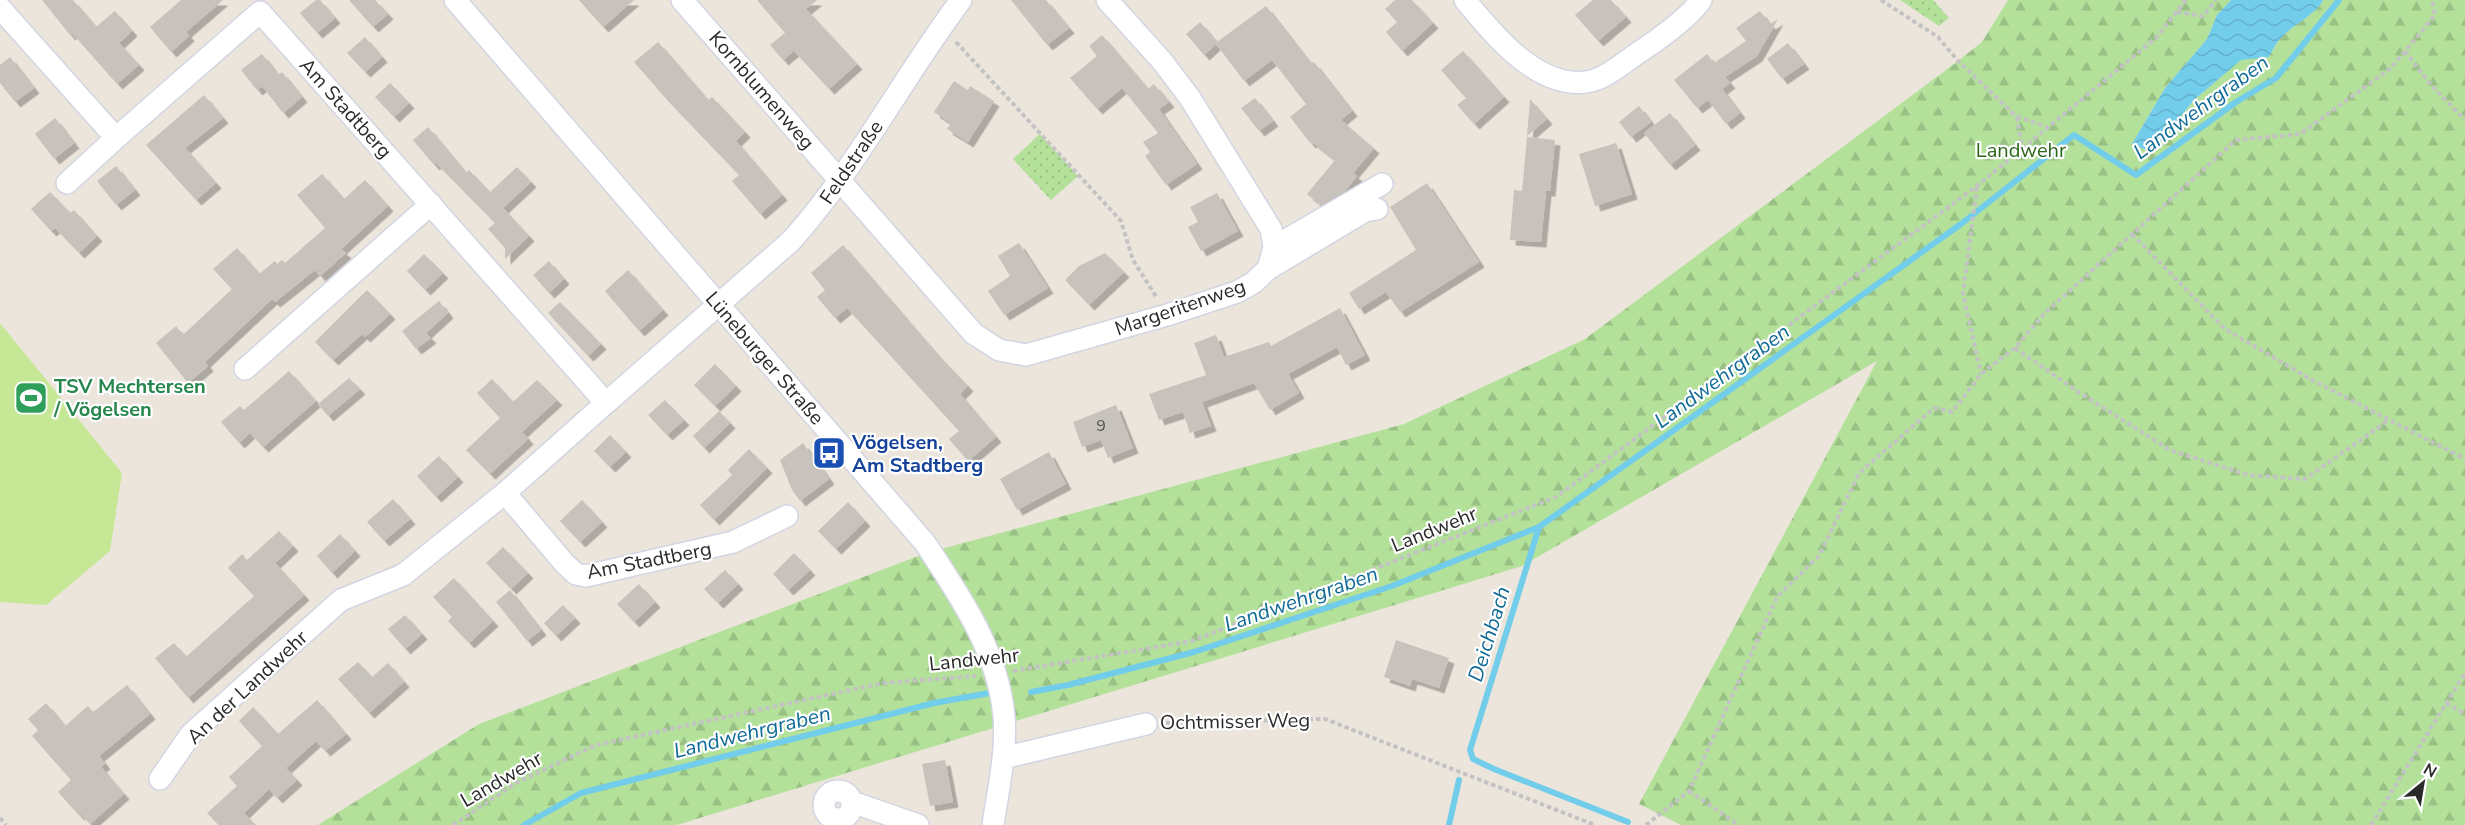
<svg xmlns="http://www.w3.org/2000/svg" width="2465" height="825" font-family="'Nunito Sans',sans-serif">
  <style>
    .forest { fill: url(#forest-firs) }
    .park { fill: url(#park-dots) }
    .pitch { fill: #c6e896 }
    .water { fill: url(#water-waves) }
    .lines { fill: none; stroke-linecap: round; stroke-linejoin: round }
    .stream { stroke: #72cdeb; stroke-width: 6 }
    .building { fill: #c7c2bc; filter: url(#shadow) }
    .minor-casing { stroke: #d2d5e2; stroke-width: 24 }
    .path { stroke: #c3c3c3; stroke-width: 4; stroke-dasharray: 4.5 3; stroke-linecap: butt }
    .minor { stroke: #fff; stroke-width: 21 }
    .labels { text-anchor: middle; stroke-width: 4.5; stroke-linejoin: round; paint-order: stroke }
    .number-label { font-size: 16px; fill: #51504e }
    .street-label { font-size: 20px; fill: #2a2a2a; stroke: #fff }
    .park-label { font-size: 20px; fill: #2c651c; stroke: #fff }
    .leisure-label { font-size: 20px; font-weight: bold; fill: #27864d; stroke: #fff; text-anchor: start }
    .transit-label { font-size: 20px; font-weight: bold; fill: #164399; stroke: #fff; text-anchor: start }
    .water-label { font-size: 21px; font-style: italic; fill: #116b97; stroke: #fff }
  </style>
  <defs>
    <pattern id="forest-firs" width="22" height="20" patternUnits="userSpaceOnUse" patternTransform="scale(1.5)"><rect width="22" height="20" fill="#b3e19a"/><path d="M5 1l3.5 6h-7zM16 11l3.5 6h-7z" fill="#9ac185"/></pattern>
    <pattern id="park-dots" width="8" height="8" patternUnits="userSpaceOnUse" patternTransform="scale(1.5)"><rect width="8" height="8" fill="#b3e19a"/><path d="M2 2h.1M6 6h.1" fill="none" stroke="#9ac185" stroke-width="1.8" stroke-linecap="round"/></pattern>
    <pattern id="water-waves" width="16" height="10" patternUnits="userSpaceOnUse" patternTransform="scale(1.5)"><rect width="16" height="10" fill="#72cdeb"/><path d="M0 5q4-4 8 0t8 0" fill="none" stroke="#63b0ca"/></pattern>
    <filter id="shadow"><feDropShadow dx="5.5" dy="5.5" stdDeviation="0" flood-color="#0004"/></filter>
  </defs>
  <rect width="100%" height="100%" fill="#ece5dc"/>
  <!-- forest -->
  <path class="forest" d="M2008,0H2231L2217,15L2207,39L2165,88L2132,144L2151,152L2195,99L2241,59L2269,57C2273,50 2277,41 2283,36C2294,24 2318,13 2323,0H2465V825H1681L1639,804L1877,361L1522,566L677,825H318L479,724L926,553L1404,424L1585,339L1958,61L1982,42Z"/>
  <!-- park -->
  <path class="park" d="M1900,0H1933L1949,18L1939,26Z
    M1040,134L1078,176L1051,200L1013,159Z"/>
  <!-- pitch -->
  <path class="pitch" d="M0,323L122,473L110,551L46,605L0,602Z"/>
  <!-- water -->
  <path class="water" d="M2231,0H2323C2318,13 2294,24 2283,36C2277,41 2273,50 2269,57L2241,60L2195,99L2151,152L2132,144L2165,88L2207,39L2217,15Z"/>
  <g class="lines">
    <!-- stream -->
    <path class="stream" d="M1539,527L1470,750L1473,759L1494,769L1628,822
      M1031,692L1068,685L1194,652L1392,586L1539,527L1961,224L2074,135L2136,175L2236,102L2276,78L2339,0
      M524,825L581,793L934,703L995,692
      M1449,825L1459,780"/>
  </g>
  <!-- building -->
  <path class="building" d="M42,0H73L96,27L115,11L132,31L119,43L139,65L117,84L72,33L70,35Z
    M181,0H223L186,32L189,36L171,52L150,27Z
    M316,0H320L335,18L317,33L300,13Z
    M349,0H375L388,14L373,27Z
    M579,0H634L603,27Z
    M757,0H817L806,9L857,64L829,89L794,51L783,60L770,45L785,33Z
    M1011,0H1046L1069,28L1047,45Z
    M1395,0H1412L1433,23L1402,51L1386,32L1397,22L1385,9Z
    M1593,0H1611L1626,17L1598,41L1575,15Z
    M1266,6L1311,64L1314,62L1352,111L1341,120L1374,148L1353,173L1357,176L1345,191L1321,205L1307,194L1335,160L1312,142L1310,143L1290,117L1306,104L1272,60L1244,81L1216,44L1204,55L1186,34L1200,22L1217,42Z
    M1760,11L1770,24L1778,19L1757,56L1725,77L1730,83L1722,89L1740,113L1726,124L1708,100L1697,108L1674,80L1707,54L1714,63L1746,41L1736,28Z
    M1102,35L1148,89L1154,84L1169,102L1159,109L1197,164L1166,185L1145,156L1150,152L1143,142L1158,133L1122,88L1097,109L1070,78L1097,56L1089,46Z
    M365,37L382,57L365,72L347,53Z
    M658,42L708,100L712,97L745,132L736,141L782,195L760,214L732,181L739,175L669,102L634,62Z
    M1788,43L1804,64L1782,79L1767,59Z
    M1463,51L1504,97L1474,124L1457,105L1466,98L1441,70Z
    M262,54L278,75L282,72L302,97L283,113L262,86L257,90L241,70Z
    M10,57L34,88L15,102L0,83V65Z
    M954,81L968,90L970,86L994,101L968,142L947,129L951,123L934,112Z
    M390,83L409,103L394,117L375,97Z
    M204,95L223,118L185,148L216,183L196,200L146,145Z
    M1255,98L1273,121L1259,131L1241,108Z
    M1530,99L1547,119L1527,136Z
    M1639,106L1651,122L1631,137L1619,122Z
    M1670,113L1695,145L1670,165L1644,133Z
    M55,118L74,143L54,159L35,134Z
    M428,127L466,173L469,170L490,192L517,167L531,182L503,208L529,236L505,259V248L488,229L495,223L436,163L434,165L413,140Z
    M1527,137L1555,140L1550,191H1546L1541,242L1510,240L1514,190L1522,191Z
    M1616,143L1632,194L1595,206L1579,154Z
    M116,166L135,190L116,205L97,181Z
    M322,174L344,199L365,180L388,206L341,249L346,253L320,276L315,270L275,302L272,299L205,362L208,366L188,383L156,343L176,326L183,335L232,289L213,269L237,248L259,274L275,261L277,264L282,260L285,263L325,228L297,195Z
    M1427,183L1479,262L1400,312L1386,292L1359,309L1349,293L1416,250L1390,207Z
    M50,192L70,213L74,210L97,236L79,253L55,228L51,231L31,209Z
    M1217,193L1238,231L1201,251L1188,227L1198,222L1190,207Z
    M1019,243L1048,288L1004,315L988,291L1010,276L998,256Z
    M843,245L938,355L968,386L960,394L996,437L968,461L949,439L959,431L847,308L835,318L817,297L825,290L811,273Z
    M1105,253L1124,272L1089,305L1065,280L1079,266Z
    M424,254L443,273L425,290L407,271Z
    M549,261L564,279L549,293L533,275Z
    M628,270L663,310L639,331L605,291Z
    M367,290L390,314L365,337L362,334L333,360L315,342Z
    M439,301L448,313L426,333L431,338L416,349L402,331Z
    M560,302L601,344L588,356L548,313Z
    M1340,308L1365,355L1346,365L1337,347L1288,374L1299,393L1270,410L1254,383L1202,402L1211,426L1190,433L1183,412L1159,420L1149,394L1206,375L1194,343L1216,335L1224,357L1269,342L1271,346Z
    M715,364L736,386L715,406L694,385Z
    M289,371L316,401L263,447L250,433L239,443L221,422L240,406L244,410Z
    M349,378L360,389L328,416L318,404Z
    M492,379L513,402L537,380L557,400L522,432L528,439L490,474L466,450L500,418L477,393Z
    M665,400L684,420L667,435L648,415Z
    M1116,405L1133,448L1108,458L1101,440L1082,447L1073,422Z
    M719,411L730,423L704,448L693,436Z
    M610,435L626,452L610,467L594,451Z
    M803,443L829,479L800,501L792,490L780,460Z
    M749,449L767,468L714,520L700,505L732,475L728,470Z
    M1049,452L1066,484L1017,510L1000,479Z
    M439,456L458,477L436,497L417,476Z
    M393,499L410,519L384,541L367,522Z
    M582,500L602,522L580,542L560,521Z
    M848,502L865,521L836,549L818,531Z
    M279,531L293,546L275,563L304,595L188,698L155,658L174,643L186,657L254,596L228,568L242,554L247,560Z
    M340,534L355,551L332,573L317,556Z
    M503,547L528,573L511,589L486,563Z
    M794,553L810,570L788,590L773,574Z
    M725,570L738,584L718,603L704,589Z
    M454,578L493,621L469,643L448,621L452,617L433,597Z
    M639,584L655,602L634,622L617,604Z
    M510,590L541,630L527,641L496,602Z
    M563,605L575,618L556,636L544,623Z
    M405,615L422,634L405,649L388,629Z
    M1396,640L1449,658L1439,688L1412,679L1410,686L1384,677Z
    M358,662L372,677L388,663L404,682L369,713L338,679Z
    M127,685L150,714L99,756L105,764L101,767L124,794L90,824L81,814L79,815L58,792L71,780L32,736L38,730L28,719L46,703L65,726L88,706L93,712Z
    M317,700L346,734L325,751L316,741L286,768L297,780L277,798L269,789L244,813L255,825H219L207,813L237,786L229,777L262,746L239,721L253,707L278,734Z
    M945,760L953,802L930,806L922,764Z"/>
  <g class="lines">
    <defs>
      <path id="minor" d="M455,0L925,543C960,596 998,651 1004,716C1007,752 998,790 993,825
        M682,0L974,334L999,350L1026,355L1167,315L1237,292L1253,283L1268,269L1274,247L1271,229L1190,98L1162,61L1107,0
        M1465,0C1493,34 1536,88 1586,82C1604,80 1623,63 1638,53C1655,42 1690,17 1701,0
        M0,8L116,138L67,183
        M116,138L260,12L606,403L791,241C857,167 902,79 961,0
        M1274,247L1382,184
        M1268,269L1365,211L1377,209
        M245,369L431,204
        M505,493L565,564L576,574L586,576L733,542L787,516
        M1003,758L1146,724
        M160,779L191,734L341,600L403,575L505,493L606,403
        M824 805a14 14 0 1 1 28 0a14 14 0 1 1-28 0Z
        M852,802L918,825"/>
    </defs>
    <!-- minor casing -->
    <use href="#minor" class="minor-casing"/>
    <!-- path -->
    <path class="path" d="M1881,0L1938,37L1958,61L2016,116L2047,127
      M2177,12L2203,16L2216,0
      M956,42L1121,221L1133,260L1157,298
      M2405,51L2431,85L2465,120
      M2017,117L2022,148
      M1977,187L1963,293L1981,374
      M2132,234L2225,329L2312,380L2465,459
      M2015,348L2077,391L2170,450L2248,475L2305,479L2389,420
      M1013,671L1192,641L1556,497L1977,186L2156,38L2186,0
      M2446,703L2465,714
      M1166,723L1325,719L1595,825
      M1689,791L1739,825
      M0,818L6,825
      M453,825L518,782L596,745L883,683L976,676
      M1646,825L1689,791L1777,597L1819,556L1859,473L1934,408L1952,412L1981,374L2015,348L2044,314L2236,140L2300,134L2391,68L2435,15L2432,0
      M2371,825L2465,673"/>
    <!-- minor -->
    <use href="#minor" class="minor"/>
  </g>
  <!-- icons -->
  <defs>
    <symbol id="stadium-square" viewBox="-11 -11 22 22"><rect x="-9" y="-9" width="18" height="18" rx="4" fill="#2e9e5b" stroke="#fff"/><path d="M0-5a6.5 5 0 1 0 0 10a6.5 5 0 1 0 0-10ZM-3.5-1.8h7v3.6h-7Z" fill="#fff"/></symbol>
    <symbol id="bus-square" viewBox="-11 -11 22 22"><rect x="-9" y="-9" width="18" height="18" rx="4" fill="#1a4fb4" stroke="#fff"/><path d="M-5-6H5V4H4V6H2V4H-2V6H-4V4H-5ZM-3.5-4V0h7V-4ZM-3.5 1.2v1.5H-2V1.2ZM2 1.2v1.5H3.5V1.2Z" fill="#fff"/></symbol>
  </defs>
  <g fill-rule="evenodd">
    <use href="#stadium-square" x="12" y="379" width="38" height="38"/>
    <use href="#bus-square" x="810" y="434" width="38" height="38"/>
  </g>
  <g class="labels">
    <!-- number labels -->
    <g class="number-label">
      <text x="1101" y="431">9</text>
    </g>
    <!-- street labels -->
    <g class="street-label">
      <text transform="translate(762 90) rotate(49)" y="7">Kornblumenweg</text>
      <text transform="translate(346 108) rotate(48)" y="7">Am Stadtberg</text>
      <text transform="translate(851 162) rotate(-56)" y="7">Feldstraße</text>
      <text transform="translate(1180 307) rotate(-19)" y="7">Margeritenweg</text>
      <text transform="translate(765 358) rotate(49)" y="7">Lüneburger Straße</text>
      <text transform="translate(1434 529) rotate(-22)" y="7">Landwehr</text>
      <text transform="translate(649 560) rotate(-11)" y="7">Am Stadtberg</text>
      <text transform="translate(974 659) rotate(-6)" y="7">Landwehr</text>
      <text transform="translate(247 687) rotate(-43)" y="7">An der Landwehr</text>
      <text transform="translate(1235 721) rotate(-1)" y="7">Ochtmisser Weg</text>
      <text transform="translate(501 779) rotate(-30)" y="7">Landwehr</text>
    </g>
    <!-- park labels -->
    <g class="park-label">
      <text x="2021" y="157">Landwehr</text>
    </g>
    <!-- leisure labels -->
    <g class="leisure-label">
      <text x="54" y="393">TSV Mechtersen<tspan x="54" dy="23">/ Vögelsen</tspan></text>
    </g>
    <!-- transit labels -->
    <g class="transit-label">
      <text x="852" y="449">Vögelsen,<tspan x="852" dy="23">Am Stadtberg</tspan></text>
    </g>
    <!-- water labels -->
    <g class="water-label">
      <text transform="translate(2201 107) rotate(-36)" y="7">Landwehrgraben</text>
      <text transform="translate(1722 376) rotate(-36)" y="7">Landwehrgraben</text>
      <text transform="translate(1301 599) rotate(-19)" y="7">Landwehrgraben</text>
      <text transform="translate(1489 634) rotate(-73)" y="7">Deichbach</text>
      <text transform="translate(752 732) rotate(-14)" y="7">Landwehrgraben</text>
    </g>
  </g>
  <!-- north arrow -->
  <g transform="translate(2423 783) rotate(30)" stroke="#ffffff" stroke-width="4.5" paint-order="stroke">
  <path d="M0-4.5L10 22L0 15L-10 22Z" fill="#2a2a2a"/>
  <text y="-9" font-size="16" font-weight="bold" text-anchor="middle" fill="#2a2a2a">N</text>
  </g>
</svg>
